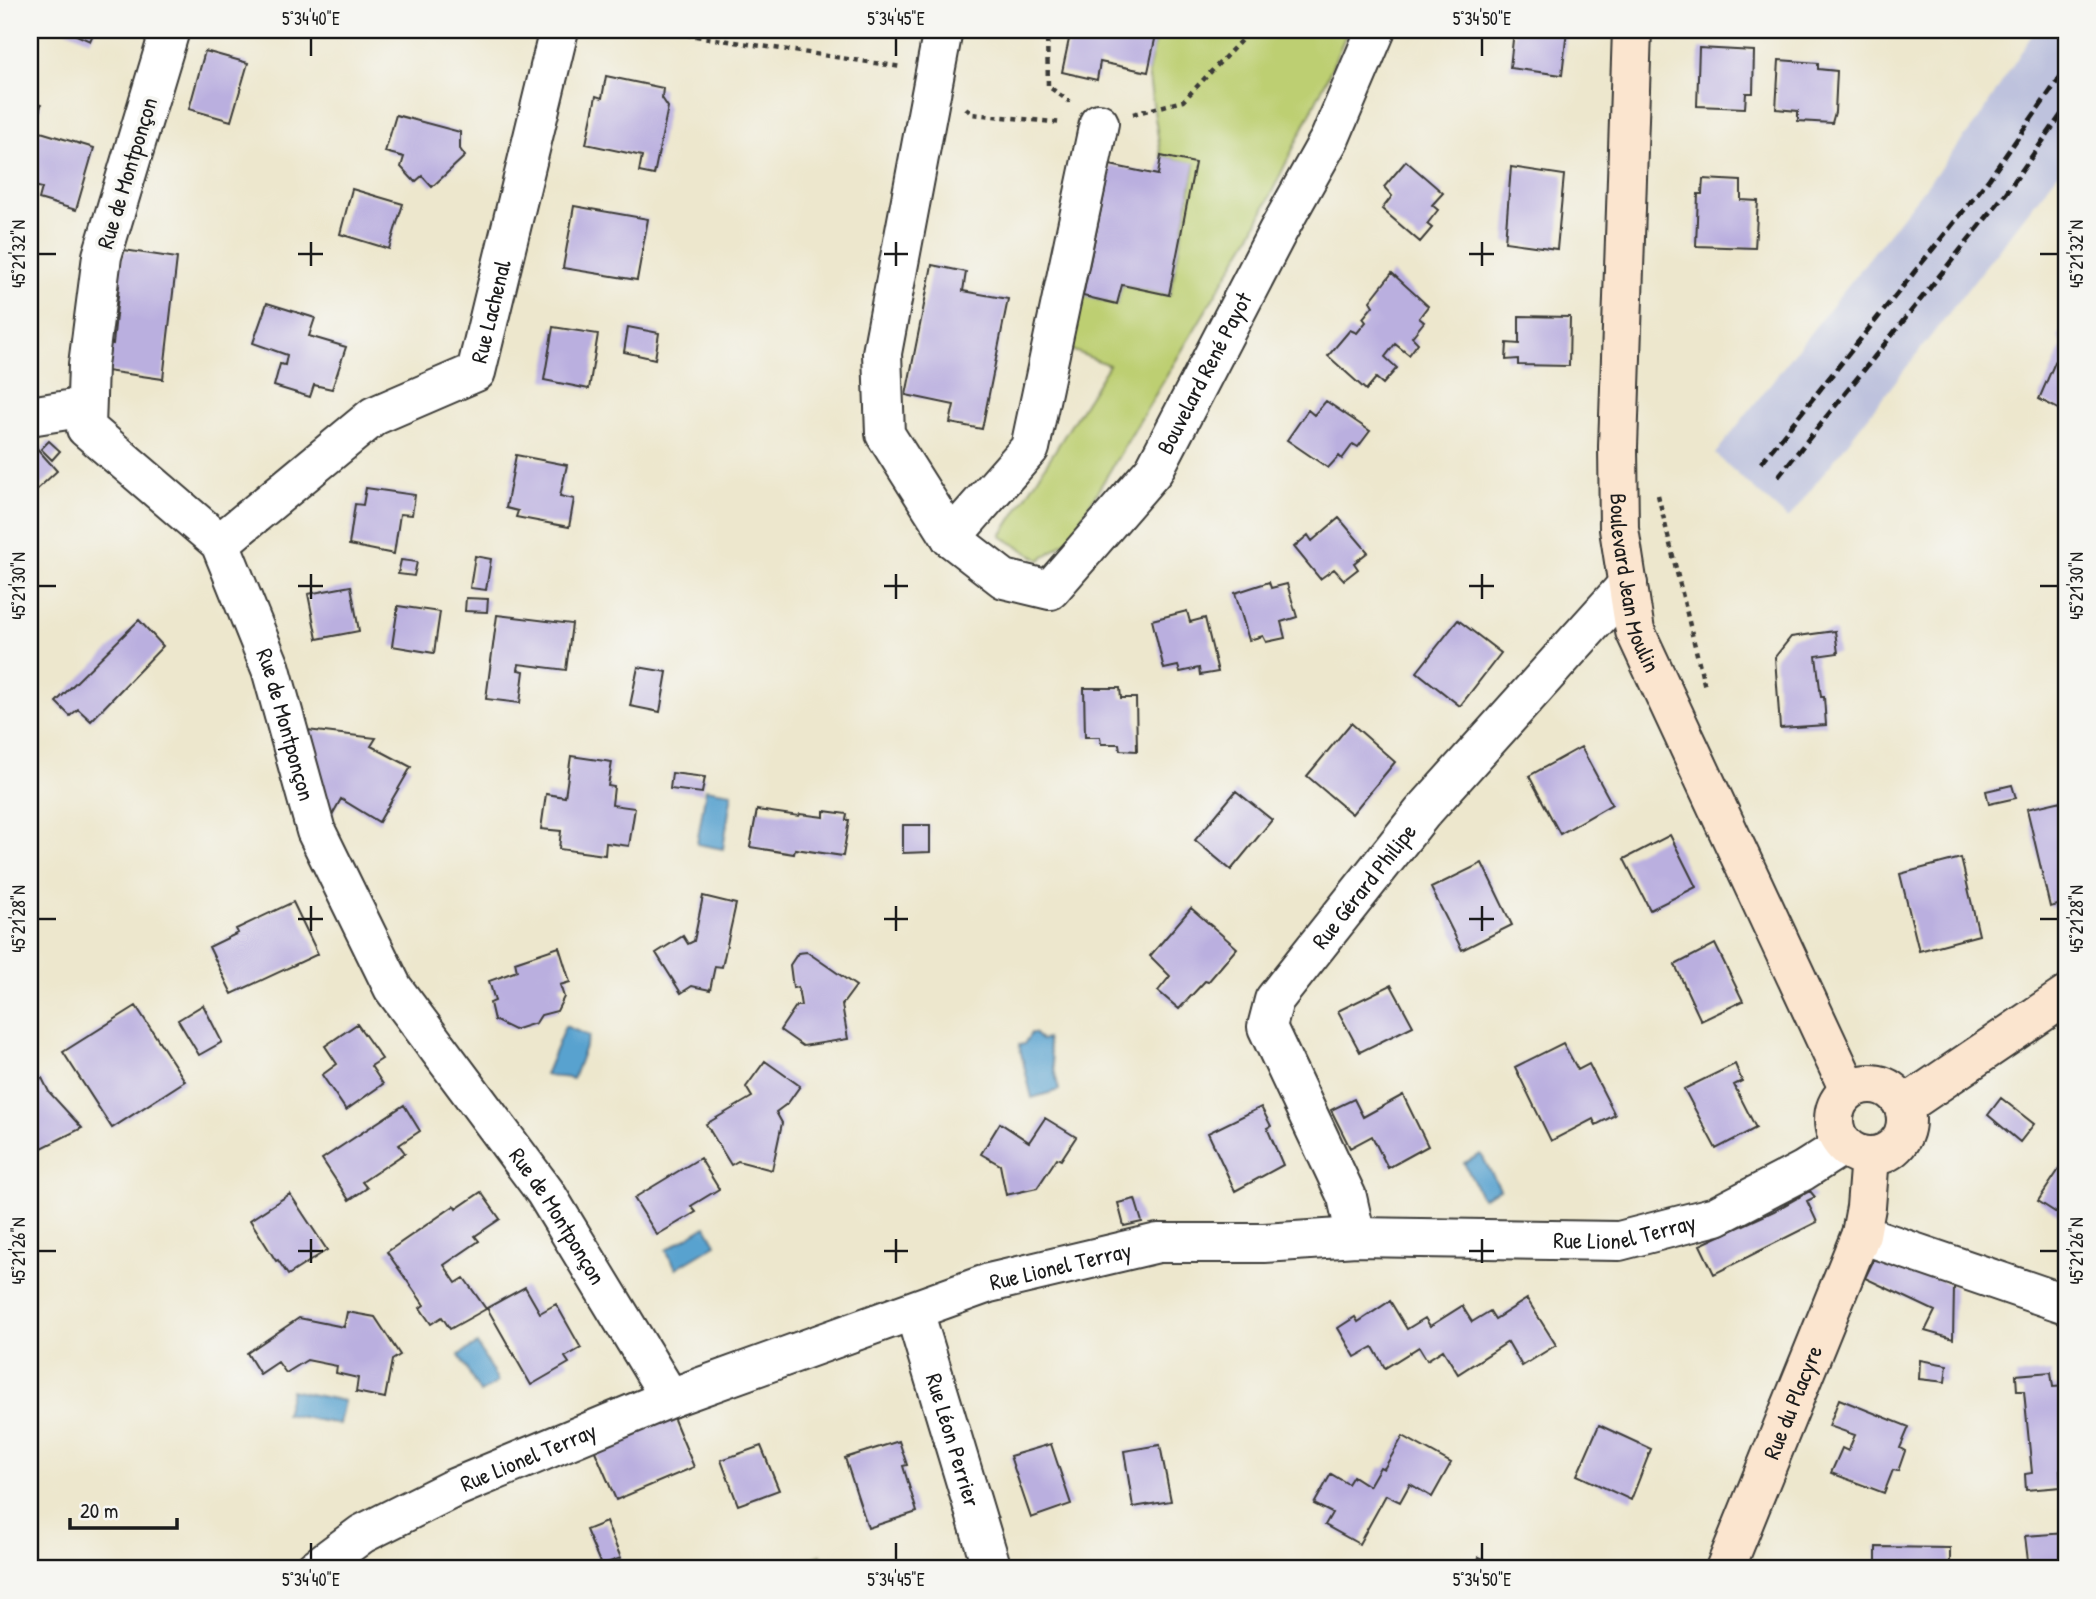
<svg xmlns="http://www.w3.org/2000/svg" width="2096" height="1599" font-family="'Patrick Hand',sans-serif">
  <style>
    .industrial { fill: #bec2dd }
    .green { fill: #bdcf72; stroke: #6c7647; stroke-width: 2 }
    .water { fill: #58a2cf; stroke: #3a5f76; stroke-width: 2 }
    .building { fill: #baafdf }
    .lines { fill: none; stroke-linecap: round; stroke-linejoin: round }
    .street-casing { stroke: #3b3a37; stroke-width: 42 }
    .secondary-casing { stroke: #3b3a37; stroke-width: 42 }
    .path { stroke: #3b3a37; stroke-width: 4.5; stroke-dasharray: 5 5; stroke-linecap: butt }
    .street { stroke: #fff; stroke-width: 38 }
    .secondary { stroke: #fbe5cf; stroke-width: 38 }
    .rail { stroke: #1c1c1c; stroke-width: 5; stroke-dasharray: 10 5; stroke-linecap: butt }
    .ticks { fill: none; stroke: #1c1c1c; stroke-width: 2.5 }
    .labels { text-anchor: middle; stroke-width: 7; stroke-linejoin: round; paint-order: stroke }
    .street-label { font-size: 23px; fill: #1c1c1c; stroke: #f6f6f2 }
    .neatline { fill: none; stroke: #1c1c1c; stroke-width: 2.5 }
    .ticks-label { font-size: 18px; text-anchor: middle; fill: #1c1c1c }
  </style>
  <rect width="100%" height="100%" fill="#f6f6f2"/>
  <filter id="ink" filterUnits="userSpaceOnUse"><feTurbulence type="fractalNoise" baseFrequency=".0143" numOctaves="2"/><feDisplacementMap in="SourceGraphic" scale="14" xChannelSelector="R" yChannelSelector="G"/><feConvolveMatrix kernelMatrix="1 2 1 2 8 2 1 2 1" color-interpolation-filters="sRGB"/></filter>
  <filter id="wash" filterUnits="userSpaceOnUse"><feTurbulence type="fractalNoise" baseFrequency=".00686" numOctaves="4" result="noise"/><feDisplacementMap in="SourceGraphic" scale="28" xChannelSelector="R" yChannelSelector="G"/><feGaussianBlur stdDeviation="1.57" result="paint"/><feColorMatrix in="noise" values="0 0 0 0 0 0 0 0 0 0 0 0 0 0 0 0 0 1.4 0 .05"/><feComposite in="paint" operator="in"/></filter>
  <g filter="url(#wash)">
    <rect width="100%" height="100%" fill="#ede7cd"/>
    <!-- industrial -->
    <path class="industrial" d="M2035,30H2066V163L1788,519L1715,454L1978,120Z"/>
    <!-- green -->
    <path class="green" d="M1157,30H1348L1325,83L1251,235L1069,539L1040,560L1001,536L1109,365L1071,350L1083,296L1117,304L1122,285L1170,295L1195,164L1161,156L1148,72Z
      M821,1555L826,1569H783Z"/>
    <!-- water -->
    <path class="water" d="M706,789L732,793L723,849L697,844Z
      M565,1026L589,1036L573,1079C563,1076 554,1078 545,1075Z
      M1031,1033H1034L1041,1040L1047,1039L1059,1090L1032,1098L1019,1045L1024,1044Z
      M1481,1154L1500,1189L1482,1198L1464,1163Z
      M706,1226L716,1244L676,1268L666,1250Z
      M477,1344L498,1382L480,1393L459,1355Z
      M291,1390L344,1401L339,1424L285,1414Z"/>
    <g id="blocks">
      <!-- building -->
      <path class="building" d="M65,30H95L90,41Z
        M1071,30H1157L1148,72L1100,62L1097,80L1062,72Z
        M1514,30H1567L1562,75L1510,68Z
        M1699,48L1754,51L1753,93H1746L1745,108L1697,106Z
        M205,51L248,63L231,121L189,109Z
        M1779,60L1818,63V69L1837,71L1835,112L1832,123L1798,121V111L1776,109Z
        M606,76L663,88L662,98L668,107L654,175L639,172L642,156L586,144L596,96L602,98Z
        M30,101L41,105L34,130L94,148L76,210L39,199L42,188L30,185Z
        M396,115L460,132V149L465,156L432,187L422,176L415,182L401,167L404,157L385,152Z
        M1161,156L1195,163L1169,295L1122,285L1117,304L1083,296L1110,165L1158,175Z
        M1406,161L1443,193L1432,205L1438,210L1427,224L1432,228L1420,242L1382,209L1392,196L1384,187Z
        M1511,167L1564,175L1557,249L1505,242Z
        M1703,179L1741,181V200L1758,201L1755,248L1696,246L1698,194H1702Z
        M352,189L403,204L389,249L340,234Z
        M574,206L648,219L637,280L563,268Z
        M124,250L177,258L163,379L106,371L108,343L113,344L119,286L114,285Z
        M932,265L966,272L963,291L1008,299L982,429L950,423L954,405L906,395Z
        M1392,273L1428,306L1419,318L1424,322L1412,337L1418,343L1409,355L1395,344L1385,357L1397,368L1383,384L1376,378L1366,390L1328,356L1350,330L1357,333L1366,322L1363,318L1373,306L1370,301Z
        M267,303L315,318L309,336L346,347L332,389L314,385L310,397L274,386L280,364L285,365L287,355L253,343Z
        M1519,316L1570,317L1569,366L1518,365V359L1506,360L1507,343L1519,344Z
        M2066,323V413L2039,399L2062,346L2058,336Z
        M553,327L598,334L589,389L544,380Z
        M628,327L659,333L655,359L624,352Z
        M1326,401L1370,431L1358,447L1353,444L1342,459L1339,456L1328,468L1287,440L1308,410L1314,415Z
        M49,441L60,451L52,460L41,449Z
        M33,444L57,471L30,496V447Z
        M516,455L567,465L560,496L574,499L569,527L516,517L518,511L506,508Z
        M366,488L415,495L412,515L400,514L394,554L349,545L355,504L363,505Z
        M1339,518L1368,552L1354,563L1358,569L1344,580L1334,569L1320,579L1294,547L1308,535L1312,541Z
        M475,556L491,559L486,590L470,588Z
        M401,560L417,562L414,576L398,574Z
        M1269,582L1271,588L1287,584L1297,617L1281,622L1285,638L1266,642L1263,636L1249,640L1235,593Z
        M351,586L359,631L317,639L308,594Z
        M466,598L488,599L487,612L465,611Z
        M398,606L440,612L434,653L392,646Z
        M1187,611L1190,622L1205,618L1218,672L1200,675L1199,668L1180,672L1178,666L1164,669L1152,620Z
        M497,615L572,624L566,670L519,664L518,670L524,671L520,703L486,699Z
        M139,620L163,646L91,721L78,709L70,716L56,702Z
        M1458,620L1501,653L1460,706L1417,672Z
        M1835,631L1838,653L1816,656L1821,697H1824L1826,725L1780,728L1775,657L1791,637Z
        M638,667L667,672L660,712L630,706Z
        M1084,688H1120L1121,698H1136L1137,751L1120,750L1119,744H1101L1100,737H1085Z
        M1351,723L1395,762L1352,814L1307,776Z
        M307,730L376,738L371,746L411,767L379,822L341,799L331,817Z
        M1581,747L1612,804L1560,834L1529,776Z
        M571,756L612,762L608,786L614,787L612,805L635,808L629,846L606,843L605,855L559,849L561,831L541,829L546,794L565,797Z
        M672,773L705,777L702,793L670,789Z
        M2012,785L2016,798L1989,804L1986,791Z
        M1236,791L1272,820L1231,870L1195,840Z
        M2066,800V903L2050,907L2027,809Z
        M757,810L799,816L800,814L824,817V811L847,814L846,820H849L843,856L795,849L794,854L750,847Z
        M903,825H930V852L903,853Z
        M1670,835L1696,887L1650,910L1624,859Z
        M1961,858L1979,935L1919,951L1900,874Z
        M1482,863L1512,925L1462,950L1431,888Z
        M703,896L736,904L722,967L715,966L710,990L692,986L681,993L656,953L683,936L688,944L694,941Z
        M293,902L318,954L232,994L209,947L238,933L236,929Z
        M1191,908L1237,948L1208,982L1205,981L1179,1009L1158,991L1170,976L1150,956Z
        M1715,944L1743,1001L1701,1021L1675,965Z
        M559,947L570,982L560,985L564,997L557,1011L541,1015L536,1023L514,1030L494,1020L490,1003L495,1001L489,981L517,971L515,962Z
        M807,952L856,986L842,1005L848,1039L803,1046L780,1030L796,1006H801L798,987L793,988L790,965L798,953Z
        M1391,985L1413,1026L1360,1052L1338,1011Z
        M203,1005L222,1042L199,1055L178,1020Z
        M136,1006L185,1081L112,1128L63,1052Z
        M357,1024L382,1059L371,1066L383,1084L346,1110L322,1075L337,1064L325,1046Z
        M1563,1043L1578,1070L1589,1064L1615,1115L1596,1125L1593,1119L1551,1141L1515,1067Z
        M765,1061L800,1086L788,1103L776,1112L782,1123L772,1170L738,1161L731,1165L706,1124L752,1097L746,1087Z
        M1735,1064L1742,1081L1734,1085L1756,1128L1716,1149L1684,1089Z
        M42,1078L49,1092L82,1128L30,1154V1083Z
        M1403,1095L1428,1146L1388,1168L1372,1136L1350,1148L1331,1110L1354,1099L1363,1117Z
        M2001,1098L2034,1124L2020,1142L1988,1115Z
        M404,1105L420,1131L399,1145L405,1153L362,1182L367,1188L349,1200L322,1159Z
        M1261,1107L1271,1126L1267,1128L1283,1165L1235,1191L1208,1133Z
        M1045,1118L1076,1137L1061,1160L1057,1158L1037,1188L1006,1195L1000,1165L981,1154L1000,1123L1029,1142Z
        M700,1158L719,1189L691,1206L696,1212L657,1235L634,1198Z
        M2066,1159V1219L2038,1201Z
        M1810,1191L1815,1197L1807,1201L1817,1222L1714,1274L1700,1245L1774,1211Z
        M481,1192L500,1219L475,1236L479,1241L444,1265L456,1283L464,1278L486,1309L450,1329L442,1317L431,1324L420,1308L424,1305L387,1252L454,1206L456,1209Z
        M290,1194L327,1250L288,1275L278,1260L276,1261L250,1220Z
        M1135,1199L1142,1222L1124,1226L1118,1203Z
        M1879,1249L1954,1287L1953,1339L1925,1331L1935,1311L1865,1278Z
        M525,1287L540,1313L556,1304L581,1348L565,1357L569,1363L531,1385L487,1308Z
        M1527,1299L1556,1345L1522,1366L1508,1342L1458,1374L1443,1350L1427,1360L1419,1347L1385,1368L1373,1347L1355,1357L1338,1328L1355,1317L1358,1322L1390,1301L1407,1329L1425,1318L1430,1326L1462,1306L1472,1322L1490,1311L1495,1319Z
        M347,1312L375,1317L400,1355L392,1360L385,1398L356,1392L358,1378L336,1373L337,1366L307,1360L286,1373L278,1362L260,1374L247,1353L299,1318L344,1327Z
        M1920,1360L1947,1365L1945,1382L1919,1379Z
        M2051,1372L2053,1387L2066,1386V1470H2060L2061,1487L2026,1490L2025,1474L2032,1473L2024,1391H2017L2016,1375Z
        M1839,1399L1909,1427L1900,1448L1905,1451L1898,1471L1893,1470L1884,1493L1831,1473L1842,1448L1848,1451L1855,1435L1829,1426Z
        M673,1417L694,1467L616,1500L594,1449Z
        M1599,1425L1651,1449L1631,1500L1577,1475Z
        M1403,1436L1451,1463L1432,1497L1410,1484L1400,1502L1386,1495L1359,1544L1325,1525L1332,1513L1314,1504L1331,1474L1348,1484L1353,1476L1369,1486L1380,1467L1384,1469Z
        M899,1441L907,1465L903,1466L917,1512L868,1528L845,1458Z
        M1051,1444L1071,1504L1031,1518L1010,1456Z
        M1160,1445L1171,1501L1133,1507L1124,1451Z
        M761,1446L779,1490L738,1505L721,1460Z
        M606,1522L621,1558L601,1565L586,1530Z
        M2066,1533V1569H2029L2025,1536Z
        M1876,1547L1950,1548V1569H1876Z
        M1479,1557L1506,1569H1474Z"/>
    </g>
  </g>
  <g filter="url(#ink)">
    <use href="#blocks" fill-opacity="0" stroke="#3b3a37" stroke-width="2"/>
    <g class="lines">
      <defs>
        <g id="street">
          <path id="s1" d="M170,30L102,256L88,365L86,428L220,543L271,669L316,831L393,988L545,1192L670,1398"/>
          <path id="s2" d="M943,30L882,353L885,434L951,538L1004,579L1050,590L1154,470L1278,231L1330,138L1376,30"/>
          <path d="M30,416L86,407"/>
          <path d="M951,538L1030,448L1099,123"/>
          <path id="s3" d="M220,543L374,416L476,372L559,30"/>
          <path d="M1861,1234L2066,1304"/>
          <path id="s4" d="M1356,1237L1347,1197L1267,1027L1274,1000L1422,813L1628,584"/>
          <path id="s5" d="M914,1311L992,1569"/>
          <path id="s6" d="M315,1569L362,1534L454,1488L670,1398L989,1283L1158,1243H1264L1356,1237L1619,1241L1716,1216L1803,1171L1844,1145"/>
        </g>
        <g id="secondary">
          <path id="s7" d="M1632,30L1618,447L1619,529L1635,631L1849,1090"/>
          <circle cx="1870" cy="1120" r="36"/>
          <path d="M1904,1106L2066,996"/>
          <path id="s8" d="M1725,1569L1861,1234L1866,1207L1870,1156"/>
        </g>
      </defs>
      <!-- street casing -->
      <use href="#street" class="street-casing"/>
      <!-- secondary casing -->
      <use href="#secondary" class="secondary-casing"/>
      <!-- path -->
      <path class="path" d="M656,30L901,67
        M1047,30L1048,86L1070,102
        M966,108L972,114L1063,123
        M1133,114L1183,101L1251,30
        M1658,495L1705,687"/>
      <!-- street -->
      <use href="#street" class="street"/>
      <!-- secondary -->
      <use href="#secondary" class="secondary"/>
      <!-- rail -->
      <path class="rail" d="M1761,463L1989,179L2066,69
        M1778,477L2006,193L2066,108"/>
    </g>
  </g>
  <!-- ticks -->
  <path class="ticks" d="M311,38V56M896,38V56M1482,38V56M311,242V266M896,242V266M1482,242V266M38,254H56M298,254H323M884,254H908M1469,254H1494M2040,254H2058M311,574V599M896,574V599M1482,574V599M38,586H56M298,586H323M884,586H908M1469,586H1494M2040,586H2058M311,906V931M896,906V931M1482,906V931M38,919H56M298,919H323M884,919H908M1469,919H1494M2040,919H2058M311,1239V1263M896,1239V1263M1482,1239V1263M38,1251H56M298,1251H323M884,1251H908M1469,1251H1494M2040,1251H2058M311,1543V1560M896,1543V1560M1482,1543V1560"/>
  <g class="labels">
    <!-- street labels -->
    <g class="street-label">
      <text transform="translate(127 173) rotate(-73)" y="8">Rue de Montponçon</text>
      <text dy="8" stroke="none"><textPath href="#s3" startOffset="373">Rue Lachenal</textPath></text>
      <text dy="8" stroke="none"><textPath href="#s2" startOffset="915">Bouvelard René Payot</textPath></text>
      <text dy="8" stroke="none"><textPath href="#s7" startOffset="555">Boulevard Jean Moulin</textPath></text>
      <text dy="8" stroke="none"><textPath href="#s1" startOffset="779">Rue de Montponçon</textPath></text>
      <text dy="8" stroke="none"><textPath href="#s4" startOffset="402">Rue Gérard Philipe</textPath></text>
      <text dy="8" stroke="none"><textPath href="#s1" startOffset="1346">Rue de Montponçon</textPath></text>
      <text dy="8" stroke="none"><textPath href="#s6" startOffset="1376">Rue Lionel Terray</textPath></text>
      <text dy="8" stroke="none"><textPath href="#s6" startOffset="808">Rue Lionel Terray</textPath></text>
      <text dy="8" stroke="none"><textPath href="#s8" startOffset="180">Rue du Placyre</textPath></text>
      <text dy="8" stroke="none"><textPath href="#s5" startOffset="135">Rue Léon Perrier</textPath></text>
      <text dy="8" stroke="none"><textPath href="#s6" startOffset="242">Rue Lionel Terray</textPath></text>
    </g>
  </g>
  <!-- margin -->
  <rect width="2096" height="1599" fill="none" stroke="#f6f6f2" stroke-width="77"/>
  <!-- scale -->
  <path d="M70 1518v10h107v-10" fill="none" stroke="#1c1c1c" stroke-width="3.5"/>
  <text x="80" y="1518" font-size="21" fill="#1c1c1c" stroke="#f6f6f2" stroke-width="5" paint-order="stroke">20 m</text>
  <rect x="38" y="38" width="2020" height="1522" class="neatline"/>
  <g class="ticks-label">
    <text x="311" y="25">5°34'40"E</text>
    <text x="896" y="25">5°34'45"E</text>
    <text x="1482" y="25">5°34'50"E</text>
    <text transform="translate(19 254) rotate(-90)" y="6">45°21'32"N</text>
    <text transform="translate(2077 254) rotate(-90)" y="6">45°21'32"N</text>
    <text transform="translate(19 586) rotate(-90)" y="6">45°21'30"N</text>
    <text transform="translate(2077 586) rotate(-90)" y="6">45°21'30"N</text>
    <text transform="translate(19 919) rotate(-90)" y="6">45°21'28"N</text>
    <text transform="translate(2077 919) rotate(-90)" y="6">45°21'28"N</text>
    <text transform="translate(19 1251) rotate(-90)" y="6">45°21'26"N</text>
    <text transform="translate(2077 1251) rotate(-90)" y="6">45°21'26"N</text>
    <text x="311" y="1586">5°34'40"E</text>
    <text x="896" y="1586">5°34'45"E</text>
    <text x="1482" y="1586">5°34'50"E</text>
  </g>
</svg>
